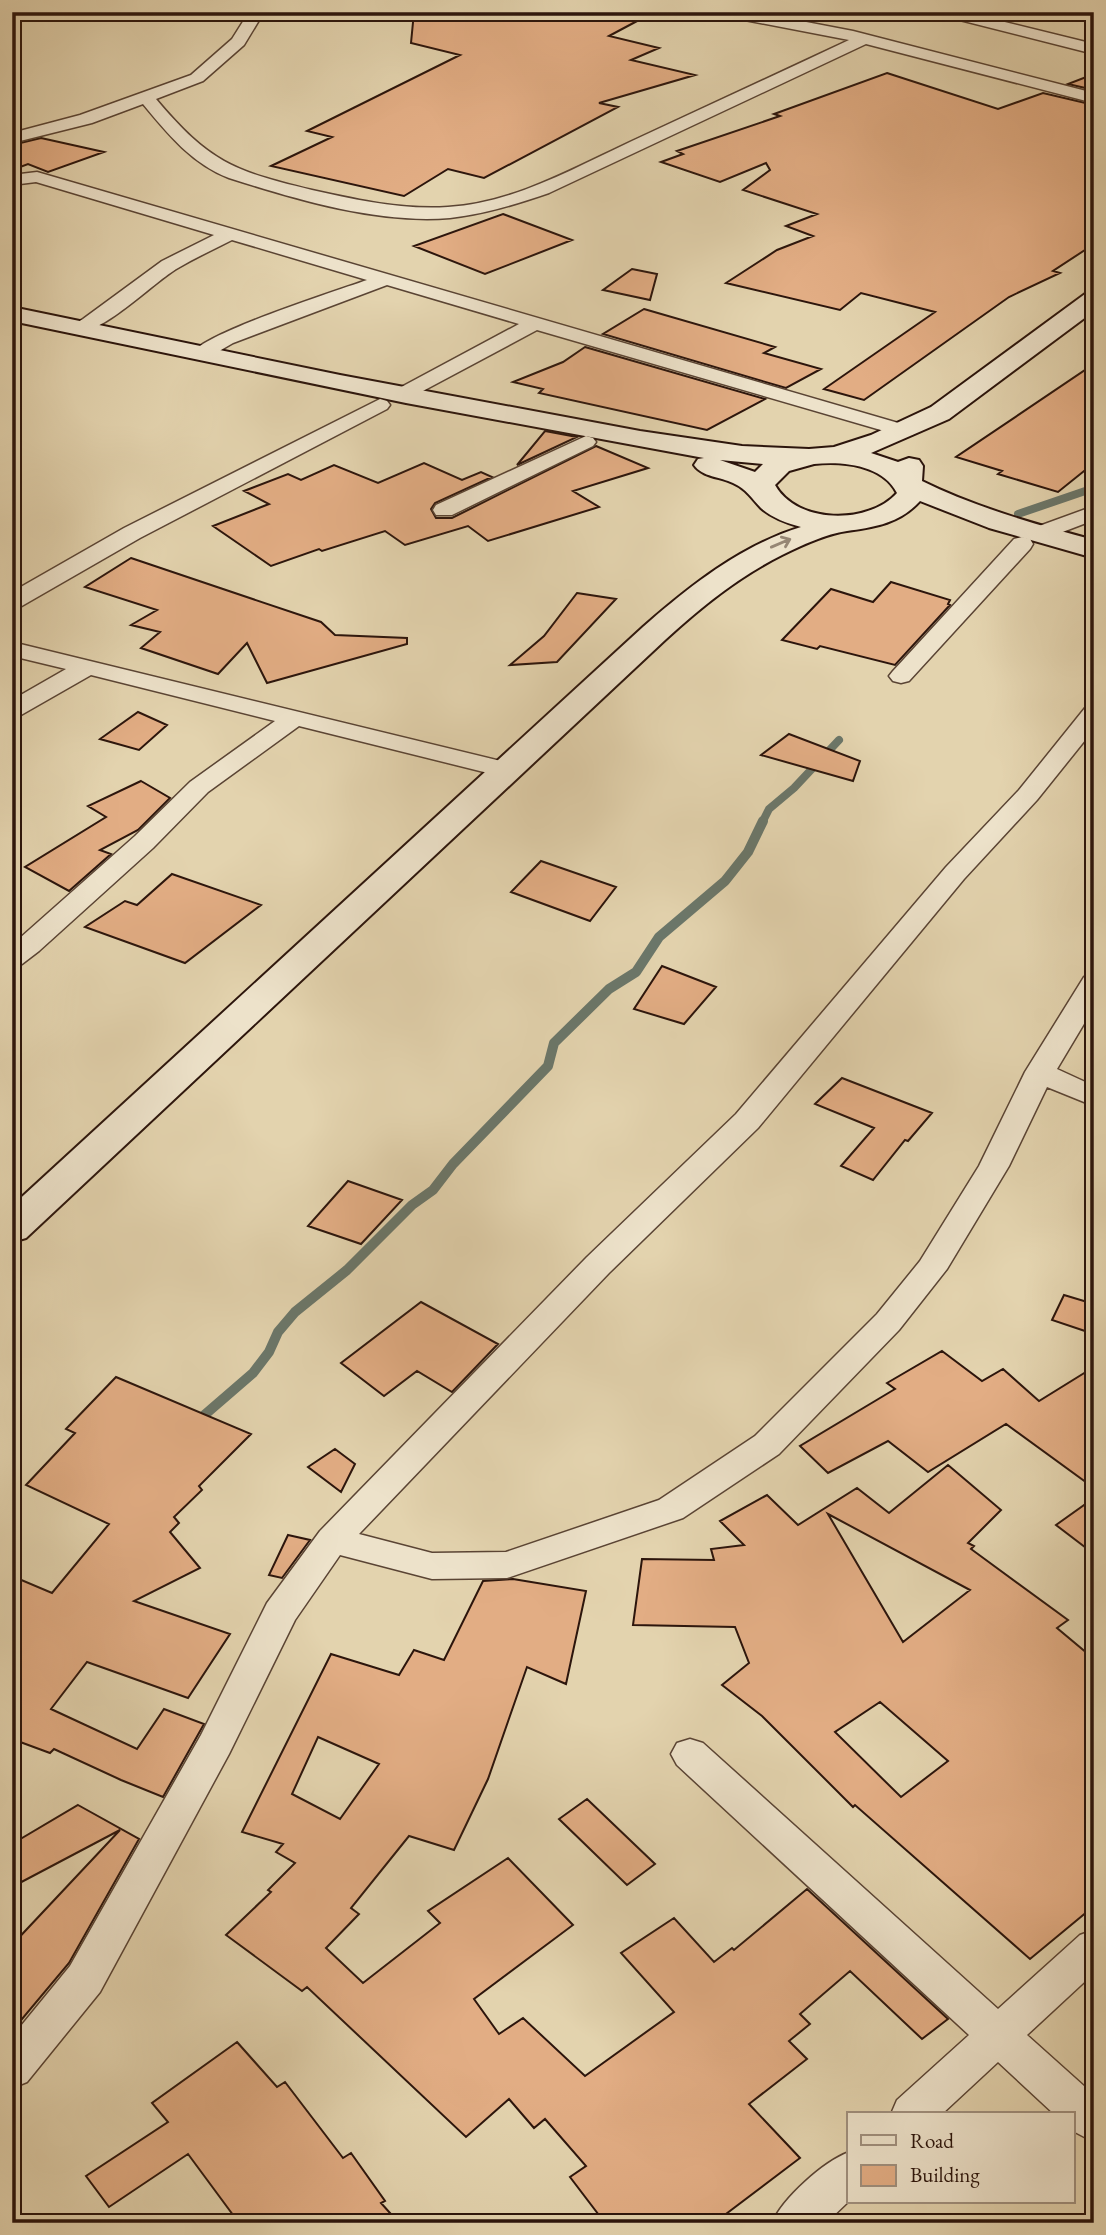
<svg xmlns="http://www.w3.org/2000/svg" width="1106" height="2235" font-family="'EB Garamond',serif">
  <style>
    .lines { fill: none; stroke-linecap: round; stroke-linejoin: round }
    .stream-far1 { stroke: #6b776a; stroke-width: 8 }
    .stream { stroke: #6b776a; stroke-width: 10 }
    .building { fill: #e2ad84; stroke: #2c150c; stroke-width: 2; fill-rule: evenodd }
    .street-casing { stroke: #5a4434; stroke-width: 3 }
    .secondary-casing { stroke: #2c150c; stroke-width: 4 }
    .street { fill: #ede2ca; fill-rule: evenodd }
    .secondary { fill: #ede2ca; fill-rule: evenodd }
    .oneway { stroke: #968674 }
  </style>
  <rect width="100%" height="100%" fill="#e3d3ae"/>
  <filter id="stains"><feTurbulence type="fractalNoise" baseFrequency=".00286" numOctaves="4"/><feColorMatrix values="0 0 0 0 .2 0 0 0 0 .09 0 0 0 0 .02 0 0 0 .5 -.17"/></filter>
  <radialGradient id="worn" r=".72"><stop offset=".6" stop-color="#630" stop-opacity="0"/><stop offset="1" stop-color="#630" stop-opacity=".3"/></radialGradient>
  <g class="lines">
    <!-- stream-far1 -->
    <path class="stream-far1" d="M1018,514L1094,488
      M762,823L769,809L794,788L839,740"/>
    <!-- stream -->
    <path class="stream" d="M194,1424L253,1373L269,1352L278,1332L295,1312L347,1270L412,1205L433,1190L453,1164L548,1066L554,1043L609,989L636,972L659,937L725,881L748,852L763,821"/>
  </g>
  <!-- building -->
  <path class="building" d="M414,12H654L609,36L659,48L631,60L695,75L599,103L618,107L484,178L448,169L404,196L271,166L332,137L307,131L460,55L411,43Z
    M887,73L998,109L1043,93L1094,105V244L1053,271L1060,273L1009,297L864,400L824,389L935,312L861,293L840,310L726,283L777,250L813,236L786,226L817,214L743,190L770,170L766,163L720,182L661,162L683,154L677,151L780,116L774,114Z
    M1094,74V90L1068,84Z
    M41,138L104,152L48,172L28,164L12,170V145Z
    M503,214L572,240L485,274L414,246Z
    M632,269L657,274L650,300L603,290Z
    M644,309L775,347L764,353L821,369L786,388L603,334Z
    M585,347L765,399L707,430L539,393L543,389L513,382L563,362Z
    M1094,364V463L1058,492L998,474L1002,471L956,457Z
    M545,431L577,437L517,465Z
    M596,446L648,468L573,491L599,507L488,541L468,526L405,545L385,531L322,551L319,549L271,566L213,526L269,504L244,491L288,474L301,480L334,465L378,483L424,463L462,480L481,472L492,477L435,503L431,509L436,518H452Z
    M131,558L321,622L335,635L407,638V644L267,683L247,643L218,674L141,648L160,632L131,625L157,610L85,587Z
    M891,582L950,600L948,604L950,605L895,665L820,646L817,649L782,640L831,589L873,602Z
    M577,593L616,599L557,662L510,665L544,636Z
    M138,712L167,725L139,750L100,739Z
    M789,734L860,761L853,781L761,755Z
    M141,781L170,798L138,830L100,850L111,854L69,891L25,867L106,817L88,806Z
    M541,861L616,887L590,921L511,892Z
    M172,874L261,905L185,963L85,927L125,901L137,905Z
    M662,966L716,987L684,1024L634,1009Z
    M842,1078L932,1113L908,1141L905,1140L873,1180L841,1166L874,1128L815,1104Z
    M348,1181L402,1200L361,1244L308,1226Z
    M1064,1295L1094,1304V1334L1052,1320Z
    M421,1302L498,1344L452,1392L417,1371L384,1396L341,1363Z
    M942,1351L982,1381L1003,1369L1039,1401L1094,1367V1488L1006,1424L928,1472L888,1441L828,1473L800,1446L895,1389L887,1383Z
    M116,1377L251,1434L199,1486L202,1490L174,1517L179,1523L170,1532L200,1568L134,1601L230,1634L188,1698L87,1662L51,1709L137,1749L164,1709L204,1724L163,1797L121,1780L54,1749L50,1753L12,1739V1576L52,1593L109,1524L26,1485L75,1433L66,1429Z
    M335,1449L355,1464L341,1492L308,1467Z
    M948,1465L1001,1510L968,1543L974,1546L971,1549L1068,1620L1057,1628L1094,1659V1906L1030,1959L855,1805L853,1807L762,1716L722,1685L749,1663L735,1627L633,1625L642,1559L714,1560L711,1549L744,1545L720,1521L767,1495L798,1525L857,1488L889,1513ZM828,1514L970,1590L903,1642ZM880,1702L948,1761L901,1797L835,1732Z
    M1094,1498V1554L1056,1525Z
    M288,1535L310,1540L282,1578L269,1575Z
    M513,1579L586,1591L566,1684L527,1667L488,1779L454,1850L409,1836L351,1908L359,1914L326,1948L363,1983L440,1923L428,1911L508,1858L573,1925L474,1999L499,2034L523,2018L585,2076L674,2012L621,1953L674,1918L714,1962L732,1948L734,1950L807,1889L948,2019L922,2039L850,1971L800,2014L810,2024L789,2041L807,2059L749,2104L800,2158L714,2223H605L570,2177L586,2166L545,2119L534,2128L509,2099L466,2137L307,1987L302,1991L226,1935L271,1892L268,1890L295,1863L276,1852L283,1844L242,1832L331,1654L399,1675L414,1650L444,1660L483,1581ZM318,1737L379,1764L340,1819L292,1794Z
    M587,1799L655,1864L627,1885L559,1819Z
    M78,1805L139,1839L69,1963L12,2031V1945L120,1830L12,1887V1844Z
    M237,2042L277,2087L285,2082L343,2158L351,2153L385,2201L381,2203L399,2223H239L188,2154L109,2207L86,2176L168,2122L152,2103Z"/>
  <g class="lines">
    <defs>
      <path id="street" d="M249,12H264L244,45L203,81L156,99C209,162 233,171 312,190C357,200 402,210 448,207C514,203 574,168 632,141C705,107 777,74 849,40L729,17L722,12H754L853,31L1094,93V103L866,44L549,193C517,204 485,214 450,218C378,224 298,200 229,178C192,164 167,133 143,104L92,123L12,143V133L80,115L191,75L232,39Z
        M938,12H964L1094,44V54L940,15Z
        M37,172L912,427L915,431L912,435H898L537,330L406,400H392L389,396L392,392L519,324L387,285L233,343L209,357H195L192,353C207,332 336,291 367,280L232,240C214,249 195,258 178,268C153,282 99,339 71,332L68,328L83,319L162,261L214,235L36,182L12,185V175Z
        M380,399L387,401L390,405L387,409L140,538L20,607L12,609V592L124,528Z
        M586,436L593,438L596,442L593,446L452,515H436L433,510L436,505Z
        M1094,506V520L1039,541L1031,539L1028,534L1031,529Z
        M1022,537L1030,539L1033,544L1030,549L909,681L901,683L893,681L889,676L893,671L1014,539Z
        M12,642L517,765L521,770L517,775L508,778L299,726L208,792L153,848L39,951L22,964L12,966V945L135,836L190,782L275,721L91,675L21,715L12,717V700L66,669L12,656Z
        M1094,706V729L1037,800L964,879L758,1128L609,1273L359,1534L432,1553L506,1552L659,1500L755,1436L877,1314L920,1261L979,1166L1025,1072L1084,977L1094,975V1007L1057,1069L1094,1086V1106L1047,1087L1009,1166L947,1269L899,1330L779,1454L683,1518L507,1578L432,1579L340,1555L295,1620L229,1754L100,1992L27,2082L12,2088V2037L70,1966L201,1735L267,1603L320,1531L587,1257L736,1114L946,867L1019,790L1085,708Z
        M690,1739L703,1743L998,2009L1080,1935L1094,1930V1973L1027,2035L1094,2095V2142L1073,2131V2114H1054L998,2062L942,2114H891L897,2100L969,2035L677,1765L671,1754L677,1743Z
        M849,2152V2201L826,2223H772C783,2198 823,2162 849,2152Z"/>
      <path id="secondary" d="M1094,292V311L949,419L871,453L898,462L909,458L919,460L923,466L922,481C977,508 1035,524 1094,540V558L989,528L920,501C900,523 876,527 847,531C826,534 802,545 782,555C738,577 701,607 665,640L26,1238L12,1242V1206L643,627C690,586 740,546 801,527C787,523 772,518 761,508C752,499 747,489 733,483C721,477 702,477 694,465L698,459L704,458L406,403L12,321V307L340,375L640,431L742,446L809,449L834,447L871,435L931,407L1085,294ZM720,460L763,464L755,472ZM814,464C843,461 883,465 897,493C868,525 797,524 775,485L789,471Z"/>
    </defs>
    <!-- street casing -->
    <use href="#street" class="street-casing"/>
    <!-- secondary casing -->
    <use href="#secondary" class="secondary-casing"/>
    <!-- street -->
    <use href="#street" class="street"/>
    <!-- secondary -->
    <use href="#secondary" class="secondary"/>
  </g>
  <!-- one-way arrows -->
  <defs><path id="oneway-shaft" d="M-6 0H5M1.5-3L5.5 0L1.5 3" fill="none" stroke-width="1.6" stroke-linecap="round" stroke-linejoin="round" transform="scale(1.75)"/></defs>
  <use class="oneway" href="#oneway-shaft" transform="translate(781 543) rotate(-23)"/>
  <!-- margin -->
  <rect width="1106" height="2235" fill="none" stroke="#e3d3ae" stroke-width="42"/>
  <rect x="14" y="14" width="1078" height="2207" fill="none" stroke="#2c150c" stroke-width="3.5"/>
  <rect x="21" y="21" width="1064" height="2193" fill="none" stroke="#2c150c" stroke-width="2"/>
  <!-- legend -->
  <rect x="847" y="2112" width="228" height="91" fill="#ede2ca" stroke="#a0907e" stroke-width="2"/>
  <rect x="861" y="2135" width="35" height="10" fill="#ede2ca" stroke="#a0907e" stroke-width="2"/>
  <text x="910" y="2148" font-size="21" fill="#2c150c">Road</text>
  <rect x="861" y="2165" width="35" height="21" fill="#e2ad84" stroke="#a0907e" stroke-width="2"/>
  <text x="910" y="2182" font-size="21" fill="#2c150c">Building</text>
  <rect width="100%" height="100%" filter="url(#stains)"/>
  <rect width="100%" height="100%" fill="url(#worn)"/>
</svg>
